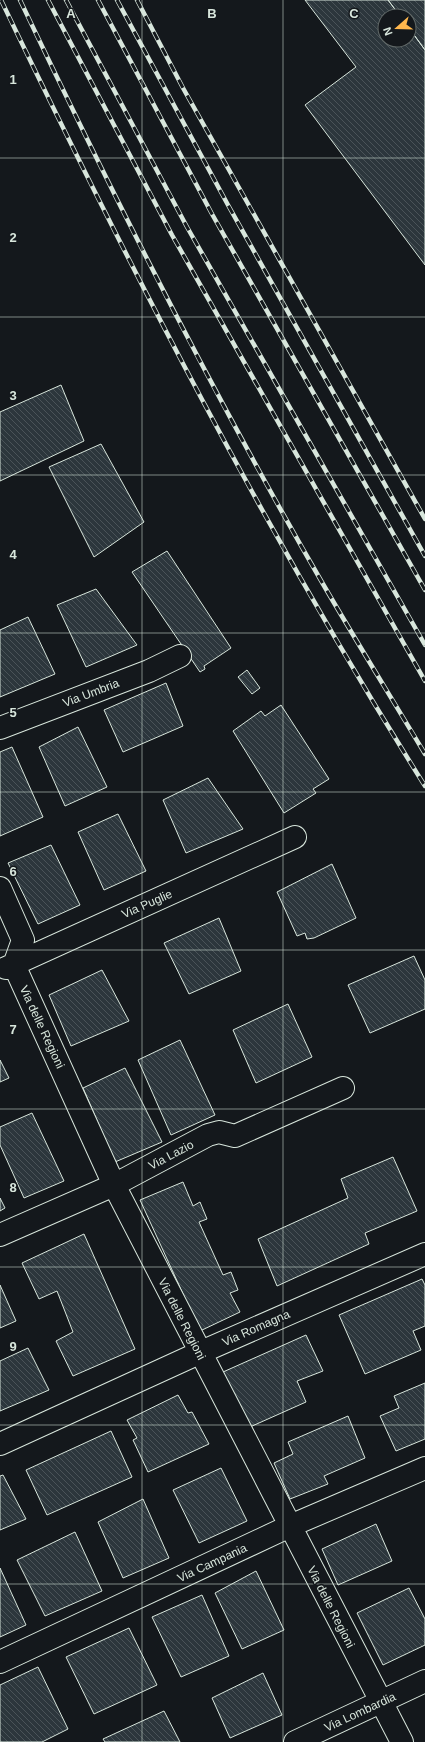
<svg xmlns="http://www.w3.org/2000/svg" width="425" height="1742" font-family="Arial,sans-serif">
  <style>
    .building { fill: url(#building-back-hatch); stroke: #d8e6dc }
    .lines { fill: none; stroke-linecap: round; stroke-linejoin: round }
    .minor-casing { stroke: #d8e6dc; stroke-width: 24 }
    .minor { stroke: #14181c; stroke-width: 22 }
    .rail-casing { stroke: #d8e6dc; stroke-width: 4.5 }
    .rail { stroke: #14181c; stroke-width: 3; stroke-dasharray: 9; stroke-linecap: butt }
    .grid { fill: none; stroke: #d8e6dc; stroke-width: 1; stroke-opacity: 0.55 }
    .labels { text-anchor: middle; stroke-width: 3; stroke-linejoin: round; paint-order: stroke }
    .street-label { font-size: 12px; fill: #d8e6dc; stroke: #14181c }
    .grid-label { font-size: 13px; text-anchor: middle; font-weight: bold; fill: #d8e6dc; stroke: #14181c; stroke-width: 3; stroke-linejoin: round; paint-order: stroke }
  </style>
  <defs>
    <pattern id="building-back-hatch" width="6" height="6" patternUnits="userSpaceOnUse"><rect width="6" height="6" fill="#2c363c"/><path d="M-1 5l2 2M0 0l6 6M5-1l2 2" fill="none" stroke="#4a5358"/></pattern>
  </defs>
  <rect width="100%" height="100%" fill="#14181c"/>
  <!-- building -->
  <path class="building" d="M305,0H388L400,16H385V40H409V28L425,50V265L305,105L356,67Z
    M388,0H425V50L409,28V16H400Z
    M61,385L84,441L0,481V412Z
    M101,444L144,522L94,557L49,467Z
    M167,551L231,648L204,666L205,669L200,672L132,572Z
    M96,589L137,645L86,667L57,605Z
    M28,617L55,674L0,697V630Z
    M247,670L260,688L252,694L238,677Z
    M166,683L183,726L123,752L104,710Z
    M281,705L329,779L313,789L316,793L284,813L233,731L261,711L265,716Z
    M78,727L107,787L65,806L39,747Z
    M12,747L43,817L0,836V752Z
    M208,778L243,829L186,853L163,800Z
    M118,814L146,871L104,890L78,832Z
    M51,845L80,905L38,924L8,863Z
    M332,864L356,918L314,938L307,939L305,933L297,936L277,892Z
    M219,918L241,971L189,994L164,943Z
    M414,956L425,980V1009L370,1033L348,985Z
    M102,970L129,1021L71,1046L49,995Z
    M288,1004L312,1057L256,1083L233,1030Z
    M180,1040L215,1115L171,1135L138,1060Z
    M0,1060L9,1078L0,1082Z
    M125,1068L162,1142L115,1162L83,1088Z
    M32,1113L64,1181L24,1198L0,1145V1127Z
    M393,1157L417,1211L365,1233L369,1244L277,1286L258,1239L348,1198L341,1179Z
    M183,1182L193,1206L200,1202L207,1219L199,1222L223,1275L231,1272L238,1290L230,1293L240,1312L200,1331L140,1200Z
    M0,1198L5,1208L0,1211Z
    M84,1234L135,1349L73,1376L56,1341L73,1332L57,1291L39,1299L22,1263Z
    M422,1279L425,1285V1326L413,1331L421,1350L365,1374L339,1315Z
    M0,1285L16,1321L0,1328Z
    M306,1335L323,1371L297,1381L306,1402L250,1427L223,1372Z
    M28,1348L49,1390L0,1411V1361Z
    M425,1383V1439L396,1451L380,1416L399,1408L394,1396Z
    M178,1395L188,1413L192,1412L209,1444L148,1472L133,1440L137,1438L127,1420Z
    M348,1416L365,1458L324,1476L328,1484L290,1499L274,1463L293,1454L288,1442Z
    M111,1431L132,1477L47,1515L26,1470Z
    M221,1468L247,1521L199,1543L173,1490Z
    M3,1475L26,1519L0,1530V1476Z
    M143,1499L169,1558L123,1578L98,1522Z
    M376,1524L392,1561L338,1585L322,1549Z
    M75,1532L102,1591L45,1616L17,1560Z
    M0,1568L26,1625L0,1637Z
    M256,1571L284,1630L242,1649L215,1593Z
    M409,1588L425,1619V1645L383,1665L357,1613Z
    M202,1595L229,1656L181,1677L152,1617Z
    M129,1628L157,1685L94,1714L66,1657Z
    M38,1667L68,1729L42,1742H0V1685Z
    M263,1673L282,1715L230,1738L212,1698Z
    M164,1711L180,1742H105L103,1739Z"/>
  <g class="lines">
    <defs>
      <path id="minor" d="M0,728L149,671L180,656
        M0,888L23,940L14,965L114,1185L402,1742
        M6,968L295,837
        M0,1235L114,1185L208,1135L219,1132L235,1136L343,1088
        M0,1444L199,1353L425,1254
        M0,1662L290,1526L425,1468
        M295,1742L425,1681"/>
    </defs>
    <!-- minor casing -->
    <use href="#minor" class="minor-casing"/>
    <!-- minor -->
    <use href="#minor" class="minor"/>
    <defs>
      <path id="rail" d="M1,0C130,269 266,533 425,786
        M20,0C114,198 213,394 323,584C356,641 391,697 425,754
        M48,0L172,235L425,681
        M66,0L187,227L425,645
        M98,0L212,214L425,590
        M117,0L228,205L425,556
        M137,0L183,88L425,519"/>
    </defs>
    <!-- rail casing -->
    <use href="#rail" class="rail-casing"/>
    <!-- rail -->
    <use href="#rail" class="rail"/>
  </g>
  <!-- grid -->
  <path class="grid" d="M142,0V1742M283,0V1742M0,158H425M0,317H425M0,475H425M0,633H425M0,792H425M0,950H425M0,1109H425M0,1267H425M0,1425H425M0,1584H425"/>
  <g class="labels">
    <!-- street labels -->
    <g class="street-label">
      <text transform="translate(91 693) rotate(-21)" y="4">Via Umbria</text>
      <text transform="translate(147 904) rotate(-24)" y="4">Via Puglie</text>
      <text transform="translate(42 1027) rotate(65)" y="4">Via delle Regioni</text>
      <text transform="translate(171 1155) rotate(-28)" y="4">Via Lazio</text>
      <text transform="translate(182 1319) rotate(63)" y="4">Via delle Regioni</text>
      <text transform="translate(256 1328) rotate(-24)" y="4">Via Romagna</text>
      <text transform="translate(212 1563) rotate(-25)" y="4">Via Campania</text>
      <text transform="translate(331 1607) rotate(63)" y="4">Via delle Regioni</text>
      <text transform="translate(360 1712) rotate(-25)" y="4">Via Lombardia</text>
    </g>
  </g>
  <g class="grid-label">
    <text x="71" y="18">A</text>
    <text x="212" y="18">B</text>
    <text x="354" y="18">C</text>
    <text x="13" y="84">1</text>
    <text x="13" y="242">2</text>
    <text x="13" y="400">3</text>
    <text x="13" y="559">4</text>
    <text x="13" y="717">5</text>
    <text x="13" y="876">6</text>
    <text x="13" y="1034">7</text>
    <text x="13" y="1192">8</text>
    <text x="13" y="1351">9</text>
  </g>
  <!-- north arrow -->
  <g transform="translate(397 28) rotate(250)"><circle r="19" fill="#14181c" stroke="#626a69"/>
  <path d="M0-3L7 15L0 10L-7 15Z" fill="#ffb74d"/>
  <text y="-6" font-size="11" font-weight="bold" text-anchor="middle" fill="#d8e6dc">N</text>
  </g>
</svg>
